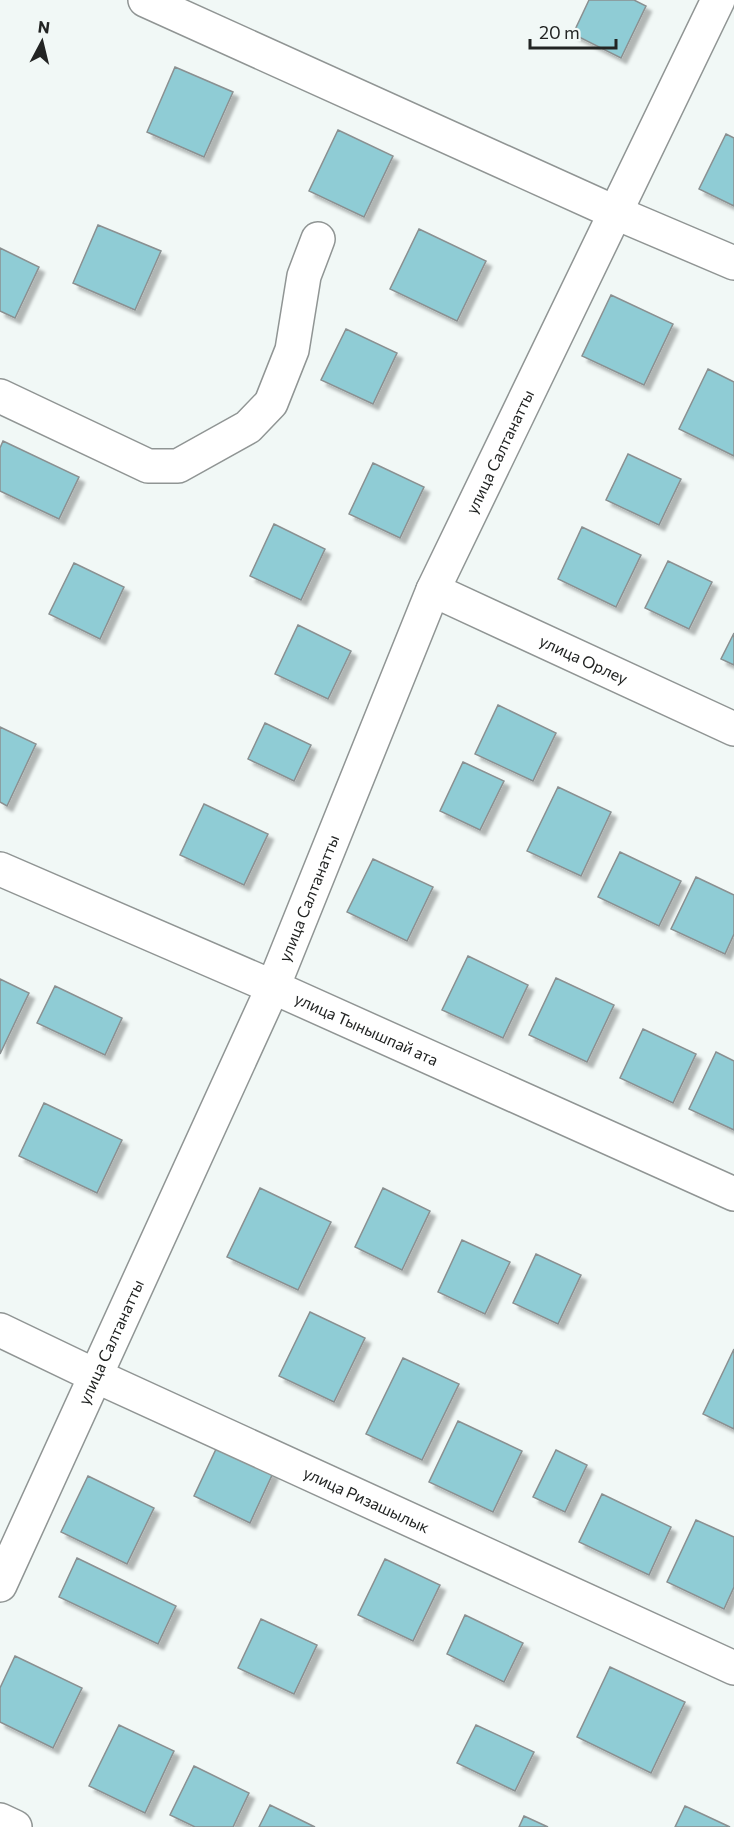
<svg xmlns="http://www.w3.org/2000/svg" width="734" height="1827" font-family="Commissioner,sans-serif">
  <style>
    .building { fill: #8fccd5; stroke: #8a9091; stroke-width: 1.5; filter: url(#shadow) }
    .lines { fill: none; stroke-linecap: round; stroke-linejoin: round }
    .minor-casing { stroke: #909594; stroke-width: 36 }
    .minor { stroke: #fff; stroke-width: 33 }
    .labels { text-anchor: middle; stroke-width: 5; stroke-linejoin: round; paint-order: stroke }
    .street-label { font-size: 16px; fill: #222423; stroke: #f1f8f6 }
  </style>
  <defs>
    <filter id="shadow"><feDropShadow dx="5.5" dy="5.5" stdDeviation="1.5" flood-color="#0004"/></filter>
  </defs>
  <rect width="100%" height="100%" fill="#f1f8f6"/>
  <!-- building -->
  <path class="building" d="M589,0H634L646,6L621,58L573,34Z
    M175,67L233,92L204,157L147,132Z
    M338,130L393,156L364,217L309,191Z
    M726,134L734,138V206L699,189Z
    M98,225L161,251L135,310L73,283Z
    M419,229L486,261L457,321L390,289Z
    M0,248L39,267L15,318L0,311Z
    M611,295L673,324L644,385L582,356Z
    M346,329L397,353L373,404L321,380Z
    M708,369L734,382V456L679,429Z
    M3,441L79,477L59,519L0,491V448Z
    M628,454L681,479L659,525L606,500Z
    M373,463L424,487L400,538L349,514Z
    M274,524L325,549L301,600L250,576Z
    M582,527L641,555L616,607L558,579Z
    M668,561L712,582L689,629L645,608Z
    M74,563L124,587L100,639L49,614Z
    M298,625L351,651L328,699L275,674Z
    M734,633V665L721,659Z
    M498,705L556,733L533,781L475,754Z
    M265,723L311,745L294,781L248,759Z
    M0,727L36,744L7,806L0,802Z
    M463,762L504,781L480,830L440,811Z
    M558,787L611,812L581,876L527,851Z
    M204,804L268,834L244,885L180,855Z
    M620,852L681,881L659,926L598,897Z
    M373,859L433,887L407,941L347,912Z
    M696,877L734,895V934L725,954L671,929Z
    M468,956L528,985L503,1038L442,1010Z
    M556,978L614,1005L587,1062L529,1035Z
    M0,979L29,993L0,1054Z
    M55,986L122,1018L105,1055L37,1023Z
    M643,1029L696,1054L673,1103L620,1078Z
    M716,1052L734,1061V1130L689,1109Z
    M44,1103L122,1140L97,1193L19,1156Z
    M260,1188L331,1222L298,1290L227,1257Z
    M383,1188L430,1211L402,1270L355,1247Z
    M462,1240L510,1262L485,1314L438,1292Z
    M536,1254L581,1275L558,1324L513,1303Z
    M310,1312L365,1338L334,1402L279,1376Z
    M734,1349V1429L703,1414Z
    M403,1358L459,1384L422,1460L366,1434Z
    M458,1421L522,1451L493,1512L429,1482Z
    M217,1447L273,1473L250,1523L194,1496Z
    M556,1450L587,1465L565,1512L533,1497Z
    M88,1476L154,1508L127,1564L61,1532Z
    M602,1494L671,1527L649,1575L579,1542Z
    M696,1520L734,1537V1587L724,1609L667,1582Z
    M77,1558L176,1606L158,1644L59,1597Z
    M385,1559L440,1585L413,1641L358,1615Z
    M465,1615L523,1643L504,1682L447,1654Z
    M261,1619L317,1645L294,1694L238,1668Z
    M15,1656L82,1688L53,1748L0,1722V1688Z
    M610,1667L685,1702L651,1773L577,1737Z
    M119,1725L174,1751L145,1813L89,1786Z
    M476,1725L534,1752L515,1791L457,1763Z
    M194,1766L249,1793L233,1827H195L170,1815Z
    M270,1805L315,1827H259Z
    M685,1806L730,1827H675Z
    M524,1816L548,1827H519Z"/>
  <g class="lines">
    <defs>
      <g id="minor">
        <path d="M145,0L614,212L734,263"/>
        <path d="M0,396L148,466H178L248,427L271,403L292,350L304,276L318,239"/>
        <path id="s1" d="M433,590L734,729"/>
        <path id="s2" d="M0,869L273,987L734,1194"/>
        <path id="s3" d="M0,1330L96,1376L734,1668"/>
        <path id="s4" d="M0,1585L273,987L433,590L718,0"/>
        <path d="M0,1820L15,1827"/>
      </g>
    </defs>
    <!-- minor casing -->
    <use href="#minor" class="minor-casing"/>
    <!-- minor -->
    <use href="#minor" class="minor"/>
  </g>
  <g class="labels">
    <!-- street labels -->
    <g class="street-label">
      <text dy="6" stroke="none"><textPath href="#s4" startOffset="1239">улица Салтанатты</textPath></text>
      <text dy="6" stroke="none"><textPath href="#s1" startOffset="166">улица Орлеу</textPath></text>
      <text dy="6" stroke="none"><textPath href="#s4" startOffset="753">улица Салтанатты</textPath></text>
      <text dy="6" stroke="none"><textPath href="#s2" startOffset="400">улица Тынышпай ата</textPath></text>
      <text dy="6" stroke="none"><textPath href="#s4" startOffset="267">улица Салтанатты</textPath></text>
      <text dy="6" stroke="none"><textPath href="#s3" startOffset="404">улица Ризашылык</textPath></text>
    </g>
  </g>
  <!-- north arrow -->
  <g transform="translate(42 42) rotate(7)" stroke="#f1f8f6" stroke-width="4.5" paint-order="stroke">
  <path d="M0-4.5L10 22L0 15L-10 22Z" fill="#222423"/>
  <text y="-9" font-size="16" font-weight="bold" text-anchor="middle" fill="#222423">N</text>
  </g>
  <!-- scale -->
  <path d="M530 39v9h86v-9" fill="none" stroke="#222423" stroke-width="3"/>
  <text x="539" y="39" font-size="18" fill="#222423" stroke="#f1f8f6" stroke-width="4.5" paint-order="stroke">20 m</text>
</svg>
